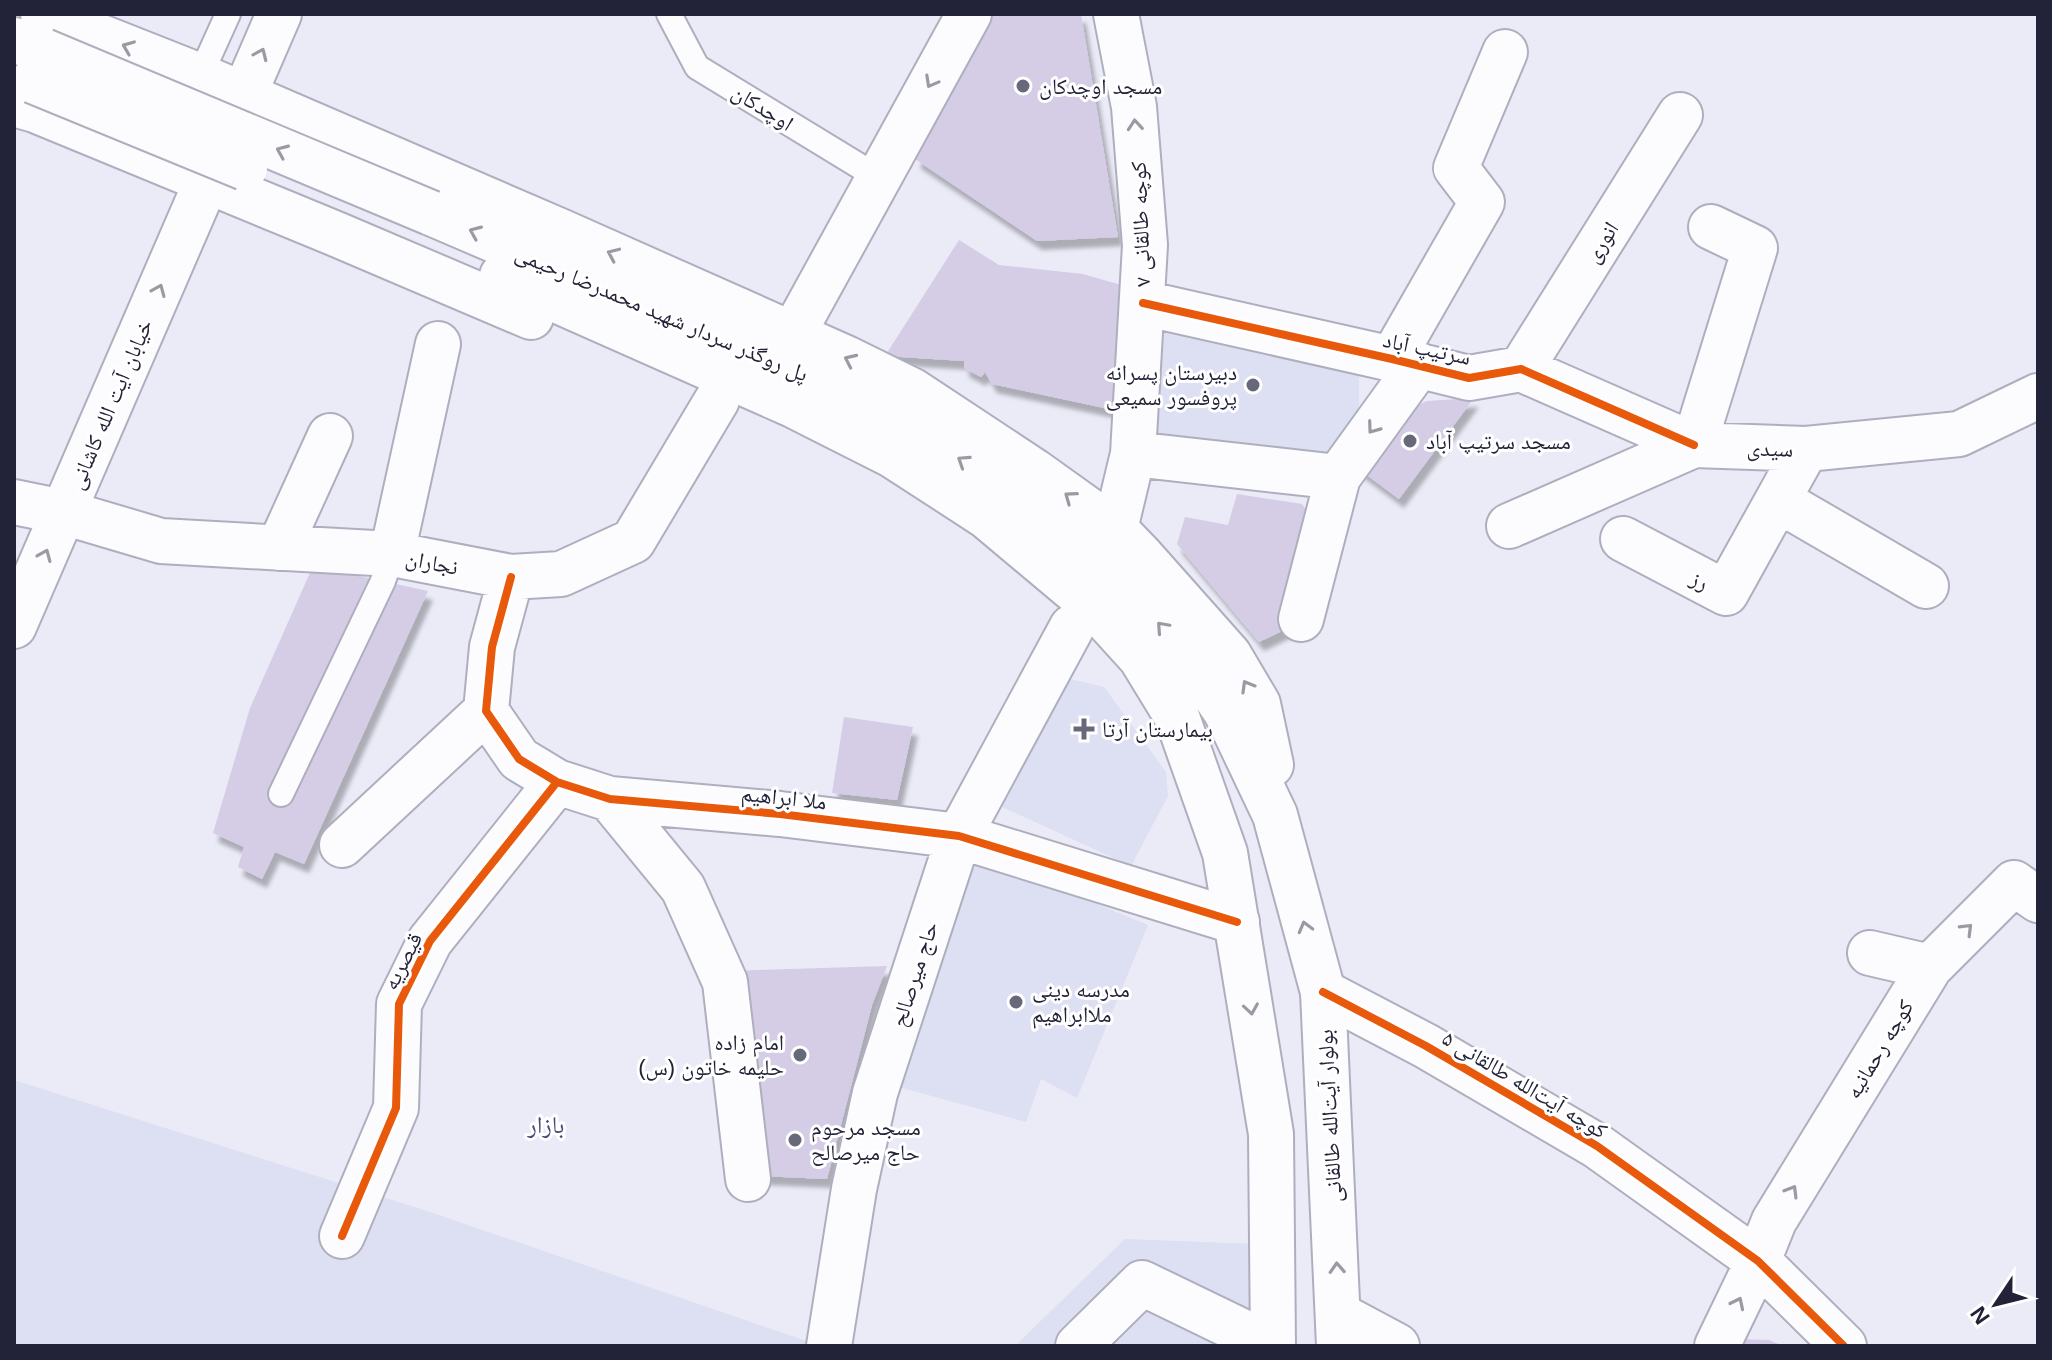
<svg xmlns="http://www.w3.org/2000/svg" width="2052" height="1360" font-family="Arial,'Noto Naskh Arabic',sans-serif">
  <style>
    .built { fill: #dddff2 }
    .building { fill: #d5cce5; filter: url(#shadow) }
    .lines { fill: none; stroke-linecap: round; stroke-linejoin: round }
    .service-casing { stroke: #aeafbe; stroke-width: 28 }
    .minor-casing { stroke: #aeafbe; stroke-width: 48 }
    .secondary-casing { stroke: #aeafbe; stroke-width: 48 }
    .service { stroke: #fcfcfe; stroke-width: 24 }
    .minor { stroke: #fcfcfe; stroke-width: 44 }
    .secondary { stroke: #fcfcfe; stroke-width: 44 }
    .secondary-bridge-casing { stroke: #aeafbe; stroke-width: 48; stroke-linecap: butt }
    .secondary-bridge { stroke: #fcfcfe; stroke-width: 44 }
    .cycleway-casing { stroke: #fff; stroke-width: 13 }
    .cycleway { stroke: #e8590c; stroke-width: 8 }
    .oneway { stroke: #9a9aa5 }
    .poi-dot { fill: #68687b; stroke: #fff; stroke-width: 3 }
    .labels { text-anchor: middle; stroke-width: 6; stroke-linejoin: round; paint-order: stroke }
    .poi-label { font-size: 22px; fill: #222238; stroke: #fff; text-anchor: start }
    .street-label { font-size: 22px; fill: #222238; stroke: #fff }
    .neighbourhood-label { font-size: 24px; fill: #49497a; stroke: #fff }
  </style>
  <defs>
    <filter id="shadow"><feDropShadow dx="5" dy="9" stdDeviation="2" flood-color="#0004"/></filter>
  </defs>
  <rect width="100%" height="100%" fill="#eaebf7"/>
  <!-- built -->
  <path class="built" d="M1158,313L1359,358V411L1329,468L1140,433Z
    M1057,676L1104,687L1166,772L1168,796L1131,866L1000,806Z
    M968,851L1148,925L1077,1098L1041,1079L1026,1122L888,1084Z
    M14,1080L427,1211L821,1346H14Z
    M1125,1239L1257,1244L1259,1346H1015Z"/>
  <!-- building -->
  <path class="building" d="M992,14H1081L1118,237L1037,241L915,159Z
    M959,240L999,265L1083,274L1135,289L1123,412L992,384L985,372L981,377L964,368V361L885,356Z
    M1474,398L1399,499L1356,467L1398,414L1427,401Z
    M1237,494L1302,504L1311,517L1288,628L1259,642L1177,544L1185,517L1228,525Z
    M313,566L428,591L304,864L275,852L262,879L238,867L244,847L213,833L250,708Z
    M844,717L913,727L897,800L832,793Z
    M887,966L872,1005L827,1179L760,1176L729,971Z
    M1739,1339L1769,1340L1783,1346H1736Z"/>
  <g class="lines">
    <defs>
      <path id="service" d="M669,14L697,67L879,178
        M200,76L228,14
        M281,794L383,581L392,554"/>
      <path id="minor" d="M1143,303L1392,359L1469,378L1521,369L1694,445
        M783,331L794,332L969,14
        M1392,359L1482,202L1456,168L1505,52
        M1521,369L1680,115
        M1694,445L1755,248L1711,227
        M1133,454L1338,477L1419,365
        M1778,500L1926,586
        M14,502L63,512L161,541L392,554L511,577L561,574L633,541L717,400
        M1509,526L1694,445L1806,449L1959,434L2038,396
        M1115,529L1133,454L1145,245L1134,107L1116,14
        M1623,539L1726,593L1806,449
        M279,548L330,436
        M392,554L438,344
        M511,577L492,647L486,711L519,759L557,782L610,799L780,814L959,836L1237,922
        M1301,619L1338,477
        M610,799L683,888L725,982L748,1179
        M342,845L486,711
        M1870,953L1930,967
        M1323,992L1426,1046L1597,1146L1758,1261L1844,1346
        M342,1236L396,1108L399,1004L430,941L557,782
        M1339,1315L1397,1346
        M829,1346L854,1189L875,1093L959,836L1072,627
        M1078,1346L1142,1283L1272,1346
        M1717,1346L1758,1261L1774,1221L1930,967L2014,883L2038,900"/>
      <path id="secondary" d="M43,14L200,76L560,231L846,358L913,391L1034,471L1115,529L1142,557L1229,655L1258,704L1271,765
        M14,40L44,51
        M14,104L35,110L336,234L531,317
        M431,213L751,350L819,381L914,429L1019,498L1137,598L1189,657L1226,712L1275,815L1323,992L1339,1346
        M502,276L795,406L892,455L986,516L1079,594L1102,615L1141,658L1177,717L1225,853L1271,1134L1273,1346
        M14,626L279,14"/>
    </defs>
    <!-- service casing -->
    <use href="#service" class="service-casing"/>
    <!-- minor casing -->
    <use href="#minor" class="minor-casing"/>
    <!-- secondary casing -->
    <use href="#secondary" class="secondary-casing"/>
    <!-- service -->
    <use href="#service" class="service"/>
    <!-- minor -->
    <use href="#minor" class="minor"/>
    <!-- secondary -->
    <use href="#secondary" class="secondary"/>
    <defs>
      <path id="secondary-bridge" d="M44,51L431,213
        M33,81L245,168"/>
    </defs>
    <!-- secondary-bridge casing -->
    <use href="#secondary-bridge" class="secondary-bridge-casing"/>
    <!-- secondary-bridge -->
    <use href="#secondary-bridge" class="secondary-bridge"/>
    <defs>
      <path id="cycleway" d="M1143,303L1392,359L1469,378L1521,369L1694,445
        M511,577L492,647L486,711L519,759L557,782L610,799L780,814L959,836L1237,922
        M1323,992L1426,1046L1597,1146L1758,1261L1844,1346
        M342,1236L396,1108L399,1004L430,941L557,782"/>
    </defs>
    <!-- cycleway casing -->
    <use href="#cycleway" class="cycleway-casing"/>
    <!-- cycleway -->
    <use href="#cycleway" class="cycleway"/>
  </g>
  <!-- one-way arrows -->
  <defs><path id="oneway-chevron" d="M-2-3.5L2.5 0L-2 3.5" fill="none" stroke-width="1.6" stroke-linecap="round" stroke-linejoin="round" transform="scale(2)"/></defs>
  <g class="oneway">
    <use href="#oneway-chevron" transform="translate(128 47) rotate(-158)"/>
    <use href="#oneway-chevron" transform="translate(261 54) rotate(-66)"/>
    <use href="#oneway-chevron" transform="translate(931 82) rotate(119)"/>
    <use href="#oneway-chevron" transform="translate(1135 125) rotate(-95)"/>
    <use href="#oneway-chevron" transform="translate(282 151) rotate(-157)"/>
    <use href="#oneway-chevron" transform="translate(475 232) rotate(-157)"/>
    <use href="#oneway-chevron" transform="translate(613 254) rotate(-156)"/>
    <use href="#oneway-chevron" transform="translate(159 290) rotate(-67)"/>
    <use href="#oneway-chevron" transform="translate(850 360) rotate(-155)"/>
    <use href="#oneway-chevron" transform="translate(1373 428) rotate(126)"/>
    <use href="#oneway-chevron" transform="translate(963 461) rotate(-147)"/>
    <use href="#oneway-chevron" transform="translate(1070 497) rotate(-144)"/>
    <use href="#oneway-chevron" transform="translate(45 555) rotate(-67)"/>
    <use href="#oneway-chevron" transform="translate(1162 627) rotate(-132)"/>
    <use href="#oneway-chevron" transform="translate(1247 686) rotate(-120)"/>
    <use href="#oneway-chevron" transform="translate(1305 927) rotate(-105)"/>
    <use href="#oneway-chevron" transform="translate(1967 929) rotate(-45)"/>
    <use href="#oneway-chevron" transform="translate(1251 1009) rotate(81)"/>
    <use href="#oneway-chevron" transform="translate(1792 1191) rotate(-59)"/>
    <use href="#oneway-chevron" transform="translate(1337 1268) rotate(-93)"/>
    <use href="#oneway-chevron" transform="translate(1738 1303) rotate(-64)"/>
  </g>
  <!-- markers -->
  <g class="poi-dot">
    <circle cx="1023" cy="86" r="8"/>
    <circle cx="1253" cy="385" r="8"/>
    <circle cx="1410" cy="441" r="8"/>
    <path d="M1080 717h8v8h8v8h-8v8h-8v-8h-8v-8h8z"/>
    <circle cx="1016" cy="1002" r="8"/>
    <circle cx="800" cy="1055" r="8"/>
    <circle cx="795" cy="1140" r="8"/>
  </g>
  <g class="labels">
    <!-- poi labels -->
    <g class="poi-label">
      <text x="1039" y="94">مسجد اوچدکان</text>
      <text x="1237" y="380" text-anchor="end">دبیرستان پسرانه<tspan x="1237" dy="25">پروفسور سمیعی</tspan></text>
      <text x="1426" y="449">مسجد سرتیپ آباد</text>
      <text x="1102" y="737">بیمارستان آرتا</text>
      <text x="1032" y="997">مدرسه دینی<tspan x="1032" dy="25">ملاابراهیم</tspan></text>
      <text x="784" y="1050" text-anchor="end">امام زاده<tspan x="784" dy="25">حلیمه خاتون (س)</tspan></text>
      <text x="811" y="1135">مسجد مرحوم<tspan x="811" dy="25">حاج میرصالح</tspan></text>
    </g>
    <!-- street labels -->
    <g class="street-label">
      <text transform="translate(763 107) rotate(32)" y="8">اوچدکان</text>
      <text transform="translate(1140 224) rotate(-92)" y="8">کوچه طالقانی ۷</text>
      <text transform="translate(1601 242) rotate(-58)" y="8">انوری</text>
      <text transform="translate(662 313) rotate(23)" y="8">پل روگذر سردار شهید محمدرضا رحیمی</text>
      <text transform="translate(1427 348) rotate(12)" y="8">سرتیپ آباد</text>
      <text transform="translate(110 404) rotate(-67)" y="8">خیابان آیت الله کاشانی</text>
      <text transform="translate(1770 448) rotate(2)" y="8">سیدی</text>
      <text transform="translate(432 562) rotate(11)" y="8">نجاران</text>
      <text transform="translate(1700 580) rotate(28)" y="8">رز</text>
      <text transform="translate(784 797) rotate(6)" y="8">ملا ابراهیم</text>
      <text transform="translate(402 961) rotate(-63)" y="8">قیصریه</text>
      <text transform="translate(914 974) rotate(-72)" y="8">حاج میرصالح</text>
      <text transform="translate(1879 1049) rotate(-59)" y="8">کوچه رحمانیه</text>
      <text transform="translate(1525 1084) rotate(31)" y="8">کوچه آیت‌الله طالقانی ۵</text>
      <text transform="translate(1329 1116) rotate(-93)" y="8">بولوار آیت‌الله طالقانی</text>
    </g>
    <!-- neighbourhood labels -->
    <g class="neighbourhood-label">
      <text x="546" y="1133">بازار</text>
    </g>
  </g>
  <!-- border -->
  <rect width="2052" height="1360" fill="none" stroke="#222238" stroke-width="32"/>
  <!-- north arrow -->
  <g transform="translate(1996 1304) rotate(235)" stroke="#ffffff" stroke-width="6" paint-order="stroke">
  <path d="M0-6L14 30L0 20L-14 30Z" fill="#222238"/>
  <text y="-12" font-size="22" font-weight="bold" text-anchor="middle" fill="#222238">N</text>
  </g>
</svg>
